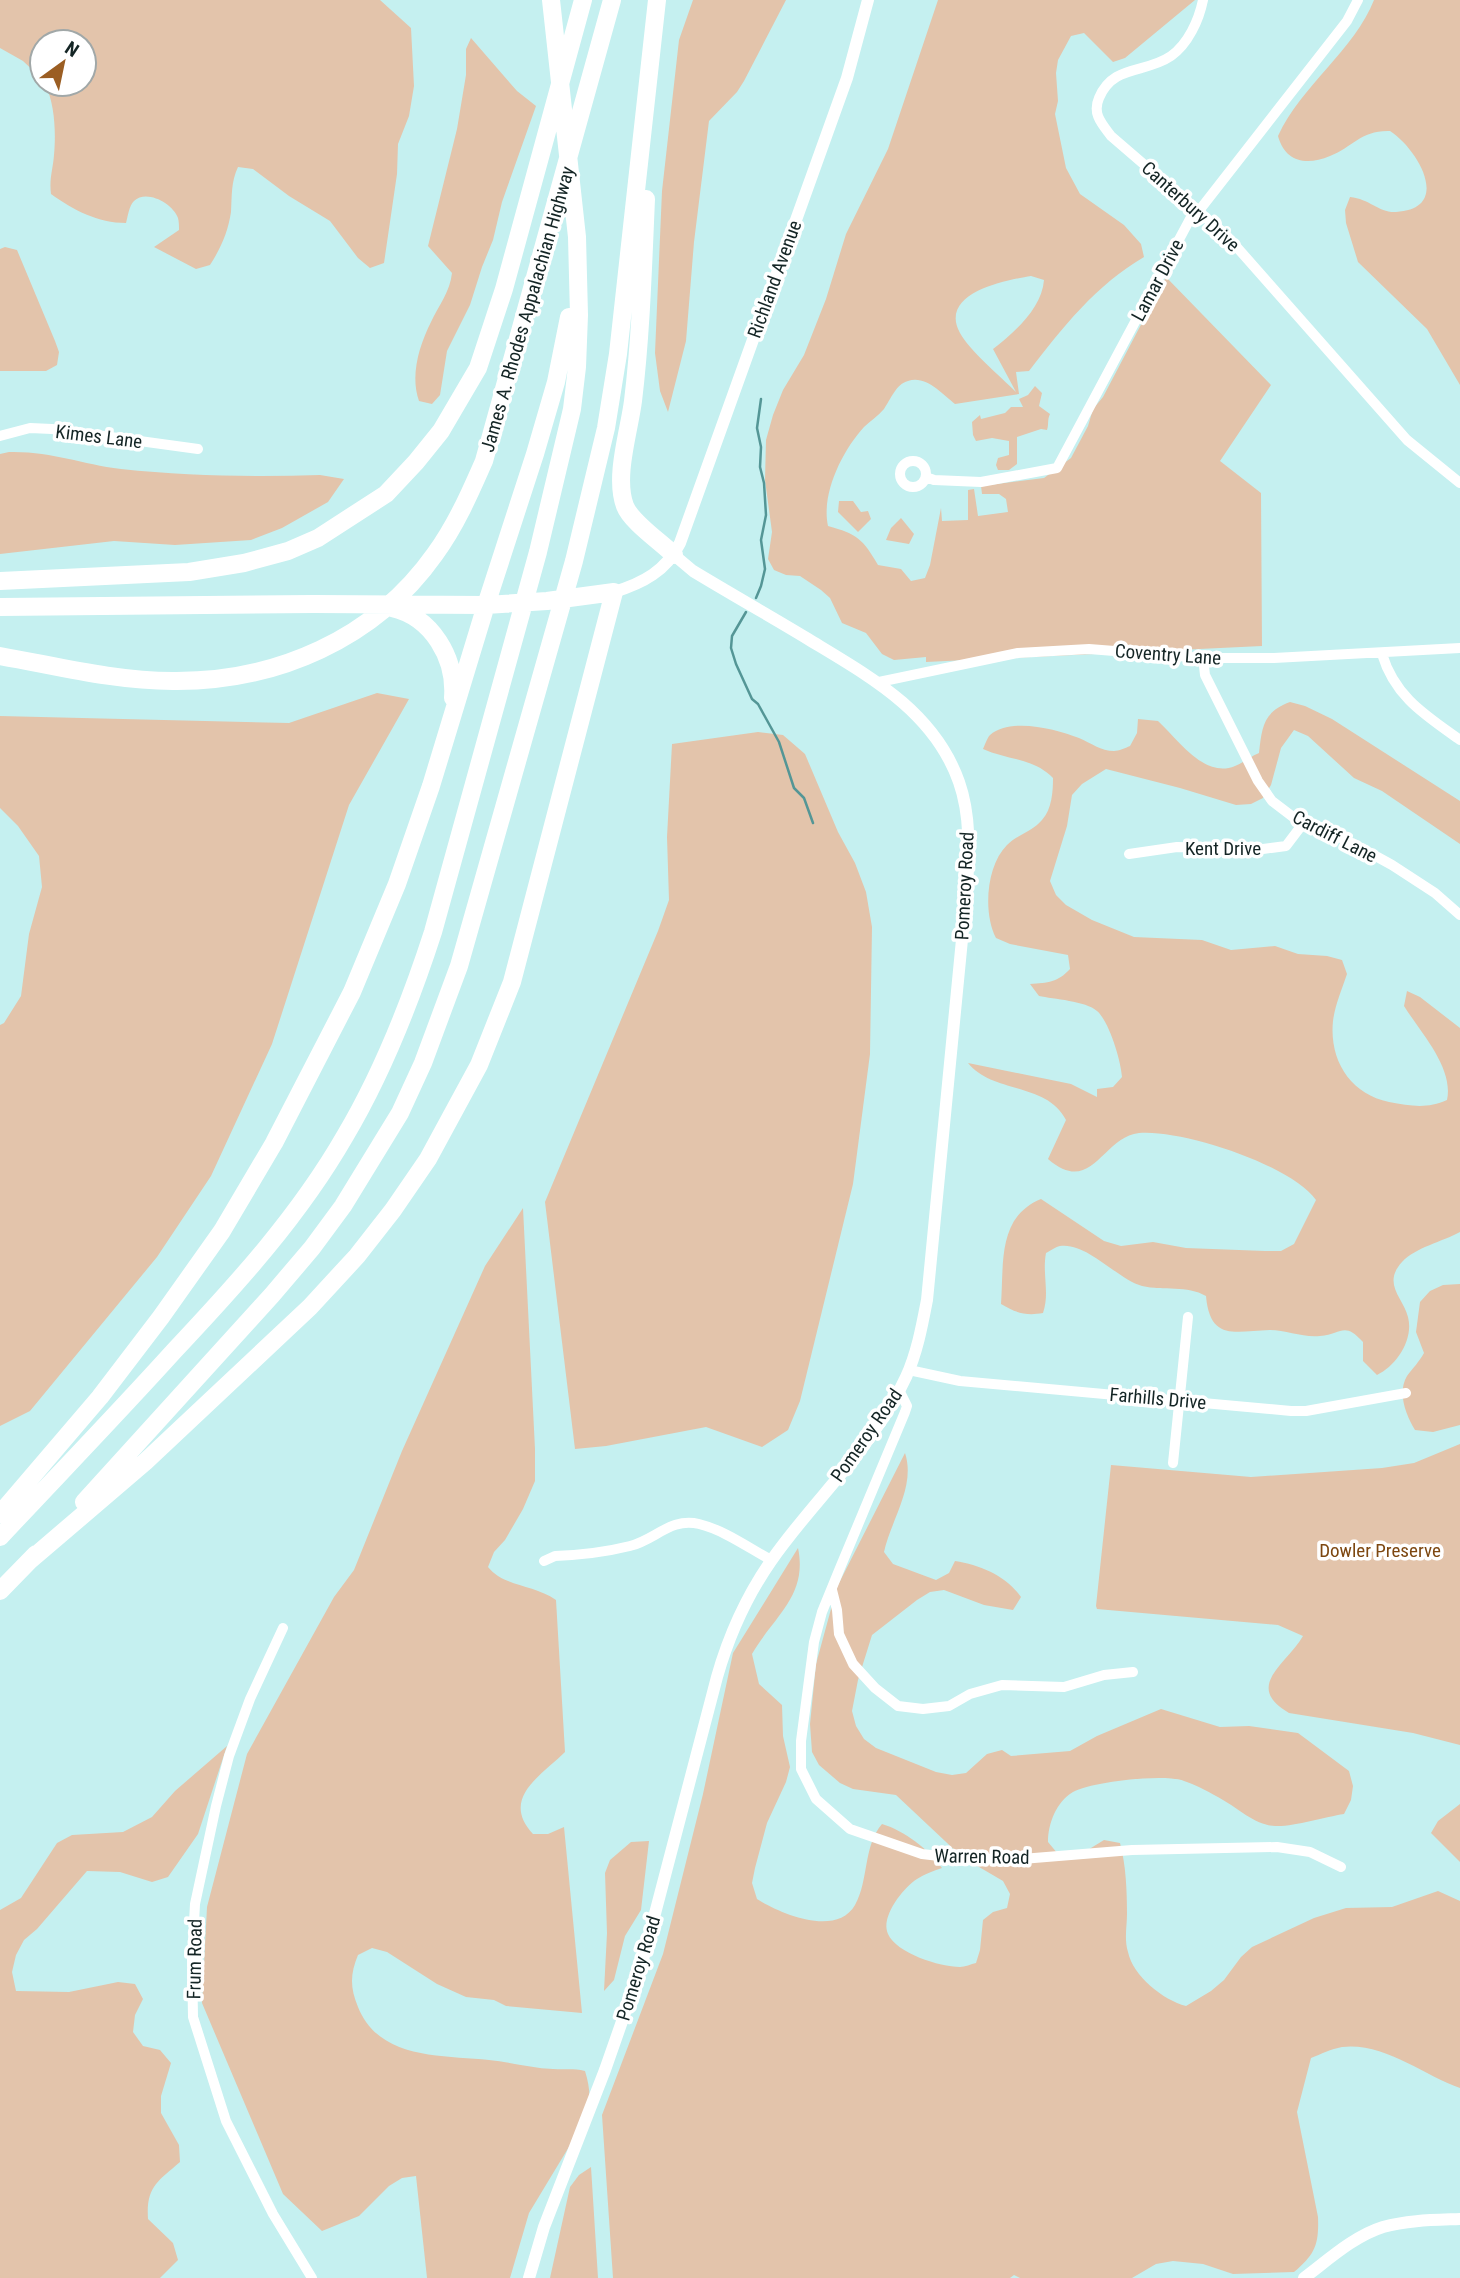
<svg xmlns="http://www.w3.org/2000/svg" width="1460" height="2278" font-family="'Roboto Condensed',sans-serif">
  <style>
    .green { fill: #e3c4ab; fill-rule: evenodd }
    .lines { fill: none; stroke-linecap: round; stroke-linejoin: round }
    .stream { stroke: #549696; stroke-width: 2.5 }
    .street { stroke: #fff; stroke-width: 10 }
    .secondary { stroke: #fff; stroke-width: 12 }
    .highway { stroke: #fff; stroke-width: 18 }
    .labels { text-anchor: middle; stroke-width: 7; stroke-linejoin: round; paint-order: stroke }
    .street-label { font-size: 19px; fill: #142525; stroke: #fff }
    .park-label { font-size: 19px; fill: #7d4710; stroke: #fff }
  </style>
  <rect width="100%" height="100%" fill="#c5f0f0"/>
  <!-- green -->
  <path class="green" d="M0,0H380L411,28L414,86L409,116L398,144L397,174L384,263L370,268L358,258L330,221L289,196L253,169L238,167C231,182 232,195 231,212C228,232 221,248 210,265L196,269L154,247L179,230C179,226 179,222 178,218C173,204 147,189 134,201C129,206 128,216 126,223C98,223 73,210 51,194C49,179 53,169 54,155C56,133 55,104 45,84H84V42H42V79L23,61L0,48Z
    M693,0H786L744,81L737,92L709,121L694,242L686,341L668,412L660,391L655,353L662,191L679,40Z
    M938,0H1195L1125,58L1113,62L1084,33L1071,36L1058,60L1056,73L1058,101L1055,114L1066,168L1080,194L1124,225L1141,244L1144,257C1096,285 1062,328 1029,371L1016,372L1019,394L955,404C942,394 926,375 908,381C896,384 891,399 884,409C878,416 870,421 864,427C842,451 821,494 828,526C857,534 863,539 878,565L901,569L911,581L925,578L930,565L941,508L942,521L968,520V490L974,489L978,516L1008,512L1006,499L999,494H982L981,486L1044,478L1071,458L1088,426L1093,409L1103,397L1166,277L1271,385L1220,461L1261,493L1262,646L926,662V657L894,660L882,654L866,633L842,623L830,598L821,590L800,576L786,575L774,570L768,559L772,532L765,480L766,440L773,415L783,390L804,355L826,299L846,234L888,149ZM1031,276L1044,280C1042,308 1014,333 993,349L1016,392C1001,377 969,350 960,333C938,293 1006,280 1031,276Z
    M1374,0H1460V385L1427,329L1358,262L1346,223L1345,210L1350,197C1370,199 1379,213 1396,212C1453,209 1418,149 1390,131C1361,130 1353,147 1330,156C1306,166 1285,162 1278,136C1301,86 1355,49 1374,0Z
    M471,38L517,91L536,106L502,202L493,240L482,267L470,305L447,351L440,395L432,404L419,401C410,376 419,346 431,322C439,305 450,292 452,273L428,246L457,129L466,75V49Z
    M5,247L17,250L55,341L59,352L57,365L46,371H0V249Z
    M1035,386L1042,393L1039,406L1050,414C1047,420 1049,425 1047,430L1041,429L1017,437V464L1009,470H998L996,465L998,458L1009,455V441L992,438L976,441L973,435L972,422L980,415L981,419L1005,413L1011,407H1023L1019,399L1028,395Z
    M9,452C52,451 80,464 121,469C187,476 254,477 320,475L344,479L328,502L282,528L251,540L175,545L114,541L0,554V454Z
    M839,501H853L861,512L868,511L871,519L858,532L838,512Z
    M901,518L914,534L909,544L886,540L891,528Z
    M377,693L409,699L349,805L272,1044L211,1176L157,1257L30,1411L0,1426V1025L4,1023L21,996L29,934L42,887L39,856L18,826L0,808V716L289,723Z
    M1290,702L1305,706L1332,719L1460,801V844L1382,791L1354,778L1308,736L1294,730L1281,748L1271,785L1263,798L1251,804L1236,805L1180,788L1106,769L1082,784L1072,795L1067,826L1050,881L1056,895L1066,905L1092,920L1134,937L1202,940L1231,950L1275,946L1298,954L1327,956L1342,960L1347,974C1342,989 1335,1005 1333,1021C1329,1060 1350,1094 1389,1102C1411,1106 1427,1109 1447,1100C1454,1068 1421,1033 1404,1006L1407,991L1420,997L1460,1028V1232C1442,1242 1416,1247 1402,1262C1382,1284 1403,1297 1408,1317C1414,1340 1396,1366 1377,1375L1363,1361V1342C1344,1321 1342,1334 1320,1336C1304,1338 1286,1330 1270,1330C1236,1331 1210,1342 1206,1296C1187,1285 1164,1291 1142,1286C1117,1279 1087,1242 1060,1246C1055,1247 1050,1251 1046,1253C1042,1274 1050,1293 1043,1313C1026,1316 1016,1313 1001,1304C1004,1264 997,1217 1041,1199L1104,1241L1121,1246L1153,1242L1186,1248L1265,1251H1281L1294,1244L1316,1200C1292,1165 1181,1129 1139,1133C1102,1137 1092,1197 1048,1159L1066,1120C1047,1082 993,1094 968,1063L1071,1084L1097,1097V1089L1113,1087L1122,1077C1121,1061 1109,1021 1097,1011C1086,1001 1053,999 1039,996L1030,984C1048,983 1058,982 1070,969L1068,955L1010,944L996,938C983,913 986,866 1007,845C1017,835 1033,831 1042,820C1052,809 1053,791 1053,778C1034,758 1007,760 983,749C985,745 987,738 990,735C1011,717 1056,729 1079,738C1091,743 1101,751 1114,751C1119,751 1125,748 1130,746L1137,733L1138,719L1158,721C1178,739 1204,779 1235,766C1243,763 1251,756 1259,753C1262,727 1263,712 1290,702Z
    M758,732L783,735L805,754L838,832L855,863L866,892L872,927L870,1054L853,1184L800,1401L788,1430L762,1447L706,1427L606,1446L575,1449L545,1202L658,931L669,900L667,837L672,744Z
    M523,1208L535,1449V1481L523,1509L505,1540L494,1552L488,1567C504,1587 533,1584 556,1600L565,1752C541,1776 500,1798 533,1834H548L564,1827L582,2013L506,2006L494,2000L466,1997L437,1984L387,1952L372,1948L358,1955C350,1974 350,1988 358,2007C379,2060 442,2055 489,2060C510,2062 531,2068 553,2069C565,2070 573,2068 585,2071C590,2087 591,2100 587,2117L529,2213L510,2278H427L416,2176L402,2178L389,2186L359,2216L322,2231L283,2194L202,2003L207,1907L247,1754L334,1597L354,1570L402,1451L485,1266Z
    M1460,1284V1425L1433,1432L1415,1430C1406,1415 1397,1393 1407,1376C1413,1368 1419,1362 1424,1353L1416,1332L1420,1302L1430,1291L1443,1285Z
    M1460,1444V1745L1413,1733L1289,1713C1243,1686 1287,1664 1303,1636L1278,1625L1097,1609L1096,1606L1111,1465L1251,1477L1382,1468L1414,1463Z
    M905,1453C916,1486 891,1520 884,1552L893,1564L936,1580L949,1573L955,1561C981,1565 1006,1576 1021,1597L1013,1610L984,1605L944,1590L930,1592L917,1600L872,1635L858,1680L852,1711L856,1726L864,1739L876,1748L936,1772L952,1775L966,1773L987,1754L1002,1750L1011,1756L1070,1751L1097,1736L1161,1709L1220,1727L1249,1726L1298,1733L1349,1771L1353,1786L1351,1800L1344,1814C1325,1817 1293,1827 1275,1826C1255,1825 1239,1809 1223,1800C1211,1793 1197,1785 1184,1781C1165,1773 1091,1782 1073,1792C1056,1802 1048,1824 1048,1842L1058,1854L1073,1859L1104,1840L1120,1843C1126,1865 1127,1891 1127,1914C1127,1926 1124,1939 1128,1952C1133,1976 1163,2000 1186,2006L1211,1991L1224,1980L1241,1957L1252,1947L1314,1918L1346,1908L1392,1907L1438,1891L1460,1901V2088C1423,2075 1384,2042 1342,2047C1331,2049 1321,2054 1311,2058L1297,2112L1318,2217C1319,2245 1315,2254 1294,2272L1233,2274L1203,2264L1173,2261L1156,2264L1132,2278H1020L1014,2275L1010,2278H613L602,2115L663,1954L703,1794L733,1653L798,1548C808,1596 774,1616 752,1654L759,1684L782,1705L783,1736L790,1767L786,1782L767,1823L755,1868L752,1883L757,1899C779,1913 836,1938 855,1905C869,1880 863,1846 882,1824C905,1831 928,1849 942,1868C933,1871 925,1874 917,1879C903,1888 880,1917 888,1934C896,1953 940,1967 960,1967C965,1967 971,1964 976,1963L980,1950L983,1920L993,1912L1007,1908L1010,1894L1003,1881L962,1857L896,1795L853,1789L840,1783L819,1765L812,1752L810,1724L816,1664L837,1587Z
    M227,1746L198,1834L168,1877L152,1882L120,1872L87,1871L37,1929L24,1940L16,1955L12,1972L16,1991L69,1992L118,1982L135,1984L143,1999L135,2015L133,2032L143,2046L160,2050L171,2063L161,2096V2113L179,2145L180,2162C157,2182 146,2187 148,2219L173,2243L178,2260L160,2278H0V1910L21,1898L57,1843L72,1835L123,1832L152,1817L175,1791Z
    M1460,1804V1862L1431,1833L1438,1821Z
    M649,1841L641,1910L625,1936L614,1980L604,1991L607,1933L605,1873L610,1860L631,1842Z
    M591,2167L598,2278H550L570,2187L579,2175Z"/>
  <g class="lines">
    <!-- stream -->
    <path class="stream" d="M756,598L761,586L765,569L761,540L766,515L764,483L760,467L761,447L757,428L761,399
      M746,612L732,636L731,648L736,664L752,699L758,704L779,742L794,788L804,798L813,823"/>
    <!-- street -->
    <path class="street" d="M1203,0C1199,20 1188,44 1171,56C1145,74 1113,64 1099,98C1092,114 1102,124 1111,136L1227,236L1407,440L1460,483
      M0,436L30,428L52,429L198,449
      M900 474a13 13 0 1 1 26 0a13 13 0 1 1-26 0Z
      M926,477L934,480L981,482L1057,468L1190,219L1198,212L1347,21L1358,0
      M1382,654C1395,697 1425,715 1460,740
      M1203,658L1205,675L1258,781L1272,801L1293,817L1352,843L1392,865L1435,893L1460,915
      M879,682L1018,653L1089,649L1203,658H1274L1460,648
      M1129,854L1177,847L1263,849L1286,846L1305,821
      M909,1370L960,1381L1291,1411H1306L1406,1393
      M899,1390L907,1406L905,1412L840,1568L822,1612L814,1642L801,1741V1769L816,1799L850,1829L922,1854L965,1859H1022L1132,1850L1277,1847L1310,1852L1341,1867
      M1173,1463L1188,1317
      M544,1561L555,1556C580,1555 606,1552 630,1546C655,1540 671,1517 699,1524C724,1530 749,1548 771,1560
      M832,1590L837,1610L839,1634L853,1664L875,1688L898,1706L923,1709L949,1706L970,1694L1002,1685L1064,1687L1104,1675L1133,1672
      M283,1628L250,1699L229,1756L216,1806L195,1904L192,1959L193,2017L226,2121L273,2214L312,2278"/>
    <!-- secondary -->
    <path class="secondary" d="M614,592C643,583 666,571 680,543L847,78L868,0
      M529,2278L544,2227L605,2070L641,1967L717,1677C729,1635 746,1597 771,1561C814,1499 874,1447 906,1377C917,1353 922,1326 927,1300L967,888C969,853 971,816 959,782C934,711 869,676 808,639C770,616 731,594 693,571L674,555
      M1304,2278C1328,2260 1354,2236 1383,2227C1408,2220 1434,2220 1460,2219"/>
    <!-- highway -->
    <path class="highway" d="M646,199C643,267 641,335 633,401C629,432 614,477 625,506C631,522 661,542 674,555
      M0,581L189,572L244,563L288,551L318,538L386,494L416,462L441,431L478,368L504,289L583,0
      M0,607L314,604L486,605L547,601L614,592L512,982L479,1065L428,1159L393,1210L357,1256L310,1307L145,1462L28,1562
      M392,608C432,617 456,658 453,698
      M0,656C57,666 115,681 173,681C276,682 375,639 435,554C456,525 470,493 484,461L612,0
      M84,1502L272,1295L312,1248L343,1206L400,1113L423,1063L459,966L574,561L606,428L618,354L657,0
      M0,1514L100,1397L161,1317L222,1231L274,1143L352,992L397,884L431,786L486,605L535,454L556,382L569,317
      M0,1537C58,1475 117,1414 174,1351C237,1284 299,1216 345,1136C383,1072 410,1003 433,932L538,552L572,409L577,367L579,315L577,237L551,0
      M0,1591L36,1554"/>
  </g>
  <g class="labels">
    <!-- street labels -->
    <g class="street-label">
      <text transform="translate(1191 206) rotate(42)" y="7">Canterbury Drive</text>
      <text transform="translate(774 279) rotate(-70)" y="7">Richland Avenue</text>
      <text transform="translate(1157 280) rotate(-62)" y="7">Lamar Drive</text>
      <text transform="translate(527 309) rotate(-74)" y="7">James A. Rhodes Appalachian Highway</text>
      <text transform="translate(99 436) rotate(7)" y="7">Kimes Lane</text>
      <text transform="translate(1168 654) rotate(4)" y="7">Coventry Lane</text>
      <text transform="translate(1335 836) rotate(27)" y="7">Cardiff Lane</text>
      <text x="1223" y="855">Kent Drive</text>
      <text transform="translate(964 886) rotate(-87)" y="7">Pomeroy Road</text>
      <text transform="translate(1158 1398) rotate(5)" y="7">Farhills Drive</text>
      <text transform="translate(866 1435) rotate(-55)" y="7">Pomeroy Road</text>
      <text transform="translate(982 1856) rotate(1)" y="7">Warren Road</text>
      <text transform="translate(194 1959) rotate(-89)" y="7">Frum Road</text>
      <text transform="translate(638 1968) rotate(-73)" y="7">Pomeroy Road</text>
    </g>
    <!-- park labels -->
    <g class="park-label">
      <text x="1380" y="1557">Dowler Preserve</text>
    </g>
  </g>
  <!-- north arrow -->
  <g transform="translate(63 63) rotate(33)"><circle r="33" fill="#ffffff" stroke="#a1a8a8" stroke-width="2"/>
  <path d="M0-5L12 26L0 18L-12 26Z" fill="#9b5e23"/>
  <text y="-10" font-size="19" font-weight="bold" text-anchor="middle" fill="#142525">N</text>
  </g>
</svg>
